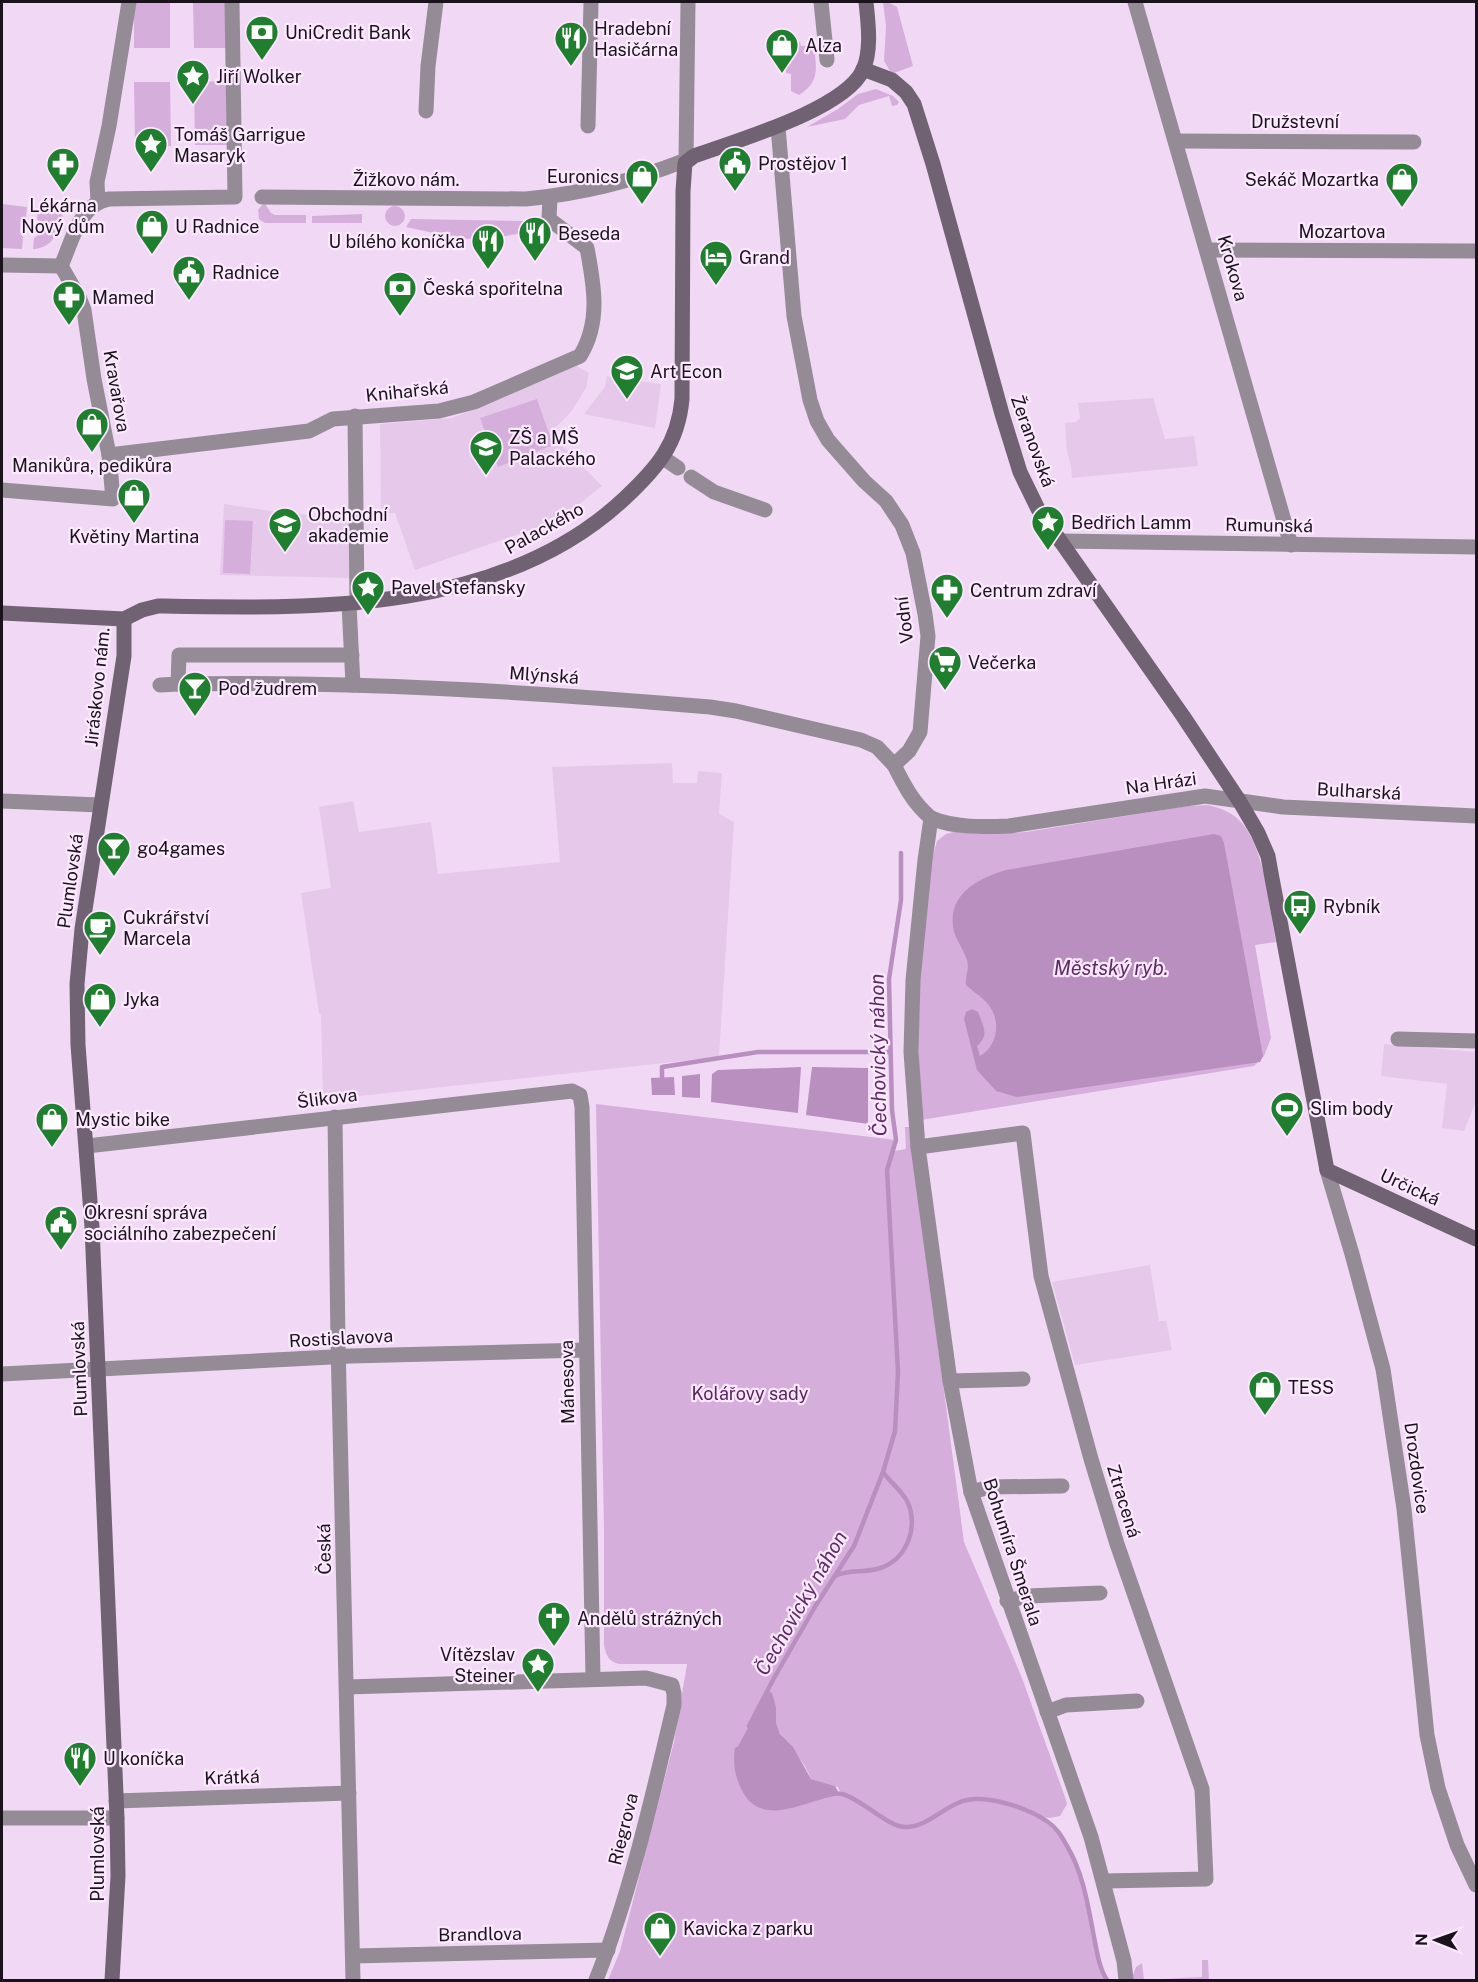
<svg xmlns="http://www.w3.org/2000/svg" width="1478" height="1982" font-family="'Public Sans',sans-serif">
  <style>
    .built { fill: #e6c9ea }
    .green { fill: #d5aedb; fill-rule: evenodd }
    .water { fill: #b98fc0 }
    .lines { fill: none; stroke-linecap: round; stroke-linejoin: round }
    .stream { stroke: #b98fc0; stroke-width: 4.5 }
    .street { stroke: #958b97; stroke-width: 15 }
    .secondary { stroke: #706272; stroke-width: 15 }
    .labels { text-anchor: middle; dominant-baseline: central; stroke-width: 4.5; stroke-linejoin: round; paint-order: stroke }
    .poi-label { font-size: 18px; fill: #1b131c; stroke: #fce8ff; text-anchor: start }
    .street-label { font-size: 18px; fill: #1b131c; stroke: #fce8ff }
    .park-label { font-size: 18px; fill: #592561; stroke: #fce8ff }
    .water-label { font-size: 20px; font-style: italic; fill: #5f2b67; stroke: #fce8ff }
  </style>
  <rect width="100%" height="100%" fill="#f1d9f5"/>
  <g class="built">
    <path d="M577,366L589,373L586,388L571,412L550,433L602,486L559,520L415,570L395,513H381L380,424L452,418Z"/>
    <path d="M607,376L660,384L661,385L655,428L584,414L605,387Z"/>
    <path d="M1153,398L1165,439L1194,436L1198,466L1072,478L1071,465L1067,452L1065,423L1076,422L1080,418L1078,403Z"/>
    <path d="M224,504L277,512L349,519L350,578L220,575Z"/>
    <path d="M672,763L673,783H697L698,771L722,773L719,814L734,822L719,1057L323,1100L321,1015L319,1014L301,893L331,888L319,807L353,801L359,832L431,822L438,874L560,862L552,767Z"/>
    <path d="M1384,1044L1476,1052V1101L1464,1131L1442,1128L1447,1084L1381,1076Z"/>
    <path d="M1150,1265L1159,1321H1166L1172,1350L1075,1365L1052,1282Z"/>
  </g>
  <g class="green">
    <rect x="134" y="2" width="36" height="46"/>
    <path d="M193,2H225L226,48H194Z"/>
    <path d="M883,2H888L897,7L913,66L894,73L890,71L884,61L886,26Z"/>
    <path d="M800,42L801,46L814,45C816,68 821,81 799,95L791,91V74L786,73V44Z"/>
    <path d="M226,81L227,145H195L194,82Z"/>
    <path d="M134,82H170L171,146H135Z"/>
    <path d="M876,89L893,96L899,102L897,105L892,106L889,96L859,105L845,119L807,127L838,109L858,94Z"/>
    <path d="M2,204L27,207L26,218L21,222L20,232L23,237L22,249L2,248Z"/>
    <path d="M263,204H265L271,213L275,215H306V223H265L259,219L258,210Z"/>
    <circle cx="395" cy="216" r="10"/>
    <path d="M38,209L61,213L63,217C57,233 53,248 33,249L34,238L40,234L41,224L37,219Z"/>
    <path d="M362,214V223H312V216Z"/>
    <path d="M411,219L529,221V232L493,238L462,239L406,227Z"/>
    <path d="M537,399L553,445L498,467L480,418Z"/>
    <path d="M225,520L253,521L250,574L223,573Z"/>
    <path d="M1208,805C1220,808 1232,812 1241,822C1265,849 1269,907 1276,942L1255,945L1271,1038L1264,1056L1254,1066L921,1120L918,1043L920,974L932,860L937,841L946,834L954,832L981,834L1026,832L1188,806Z"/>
    <path d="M596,1104L896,1140L894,1151L906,1149L905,1127H909L964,1542L1022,1678L1065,1797L1067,1804L1060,1816L1050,1818L1040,1817C1091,1846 1088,1931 1106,1980H608L620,1951L674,1742L687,1664H619C608,1661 606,1655 604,1645V1529ZM772,1693C773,1705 774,1725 781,1735C792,1751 804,1760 811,1779L838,1787L839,1790L844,1794L839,1793L823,1796L751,1800L738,1777Z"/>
    <path d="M1202,1960H1208L1209,1980H1131L1136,1967L1142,1963L1144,1980L1202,1977Z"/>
  </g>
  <g class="water">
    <path d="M1214,834L1221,836L1224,843L1263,1056L1260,1062L1017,1097L996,1091L977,1070L964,1019L966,1012L972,1009L978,1012C983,1026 990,1035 977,1046L980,1056C998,1045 1002,1020 987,1003C981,996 972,991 966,985C965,978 968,972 968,966C967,952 954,940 953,926C949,893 979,878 1006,870Z"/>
    <path d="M801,1067L798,1113L711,1102L712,1074L718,1070Z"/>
    <path d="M812,1067L868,1068V1124L806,1115Z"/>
    <path d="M700,1074V1098L682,1097V1076Z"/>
    <path d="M674,1077L675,1095H652L651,1078Z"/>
    <path d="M768,1691L772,1693L776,1707V1723L780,1734L793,1747L811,1779L835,1786L839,1793L773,1809L761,1807L751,1801L738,1777L736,1750Z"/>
  </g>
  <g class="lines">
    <g class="stream">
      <path d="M662,1078V1067L758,1052H890"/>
      <path d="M835,1576C848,1569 863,1573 877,1569C906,1562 920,1527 907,1501C901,1490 890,1482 883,1472"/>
      <path d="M749,1726L774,1678L816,1605L854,1546L883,1472L895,1431L898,1372L887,1170L896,1140L892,1110L889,979L901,900V853"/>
      <path d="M737,1749C735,1764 738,1780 746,1793C763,1821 799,1803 824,1796C830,1795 836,1792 842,1794C862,1799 886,1826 905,1827C924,1828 941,1810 958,1803C981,1792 1027,1807 1048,1822C1057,1828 1062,1837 1067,1846C1084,1875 1088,1906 1094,1937C1097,1952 1099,1968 1107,1980"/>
    </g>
    <g class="street">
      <path d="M821,2L827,60"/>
      <path d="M1135,2L1291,545"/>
      <path d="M426,111L428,66L436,2"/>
      <path d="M588,126L591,2"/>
      <path d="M778,127L794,316L810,400L817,421L828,440L864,481L886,501L902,525L913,553L925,614L928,636L920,732L909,751L894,765C904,785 913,803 931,818L925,860L913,980L911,1052L918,1147L950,1381L971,1492L1091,1837L1124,1961L1126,1980"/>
      <path d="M1176,141L1414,142"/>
      <path d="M262,197L526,199C580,194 636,180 686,160L688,2"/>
      <path d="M98,202L97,182L109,126L129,2"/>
      <path d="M1207,250L1476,251"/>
      <path d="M2,265L61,266"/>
      <path d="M61,266C72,242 79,204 109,199L235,197L232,2"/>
      <path d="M355,416L357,603"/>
      <path d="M109,455L309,431L333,419L439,411L474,402L580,356C601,322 594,285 587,248L549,219L550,197"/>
      <path d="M662,457L678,468"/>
      <path d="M691,477L714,492L765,510"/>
      <path d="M2,490L113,499L109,455L94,379L84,310L79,297L61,266"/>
      <path d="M1060,541L1476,547"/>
      <path d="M349,604L353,685"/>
      <path d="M352,655H179L178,684C356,681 534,692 710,707L736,711L861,740L877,747L894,765"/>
      <path d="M160,685L178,684"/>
      <path d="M2,801L100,805"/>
      <path d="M931,818C954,828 984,827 1009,826L1205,796L1283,807L1476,816"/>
      <path d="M1398,1039L1476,1041"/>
      <path d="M335,1117L338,1343L353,1980"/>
      <path d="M87,1146L572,1091L580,1095L582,1107L593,1678"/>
      <path d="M918,1147L1023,1133L1041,1276L1091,1459L1117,1544L1202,1789L1206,1879L1104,1881"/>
      <path d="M1327,1170L1352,1254L1383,1369L1404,1509L1427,1735L1438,1788L1457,1845L1476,1885"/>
      <path d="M2,1374L351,1356L586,1350"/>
      <path d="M950,1381L1023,1379"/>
      <path d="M971,1492L990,1487L1062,1486"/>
      <path d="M1007,1601L1028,1596L1100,1593"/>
      <path d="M347,1687L646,1678L672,1685L674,1694V1705C652,1798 631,1892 596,1980"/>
      <path d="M1047,1712L1066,1705L1137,1701"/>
      <path d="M116,1801L349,1793"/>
      <path d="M2,1818H117"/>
      <path d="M353,1956L608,1950"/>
    </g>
    <g class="secondary">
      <path d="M863,69L892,80L906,92L914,104L933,164L1002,414L1020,472L1038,509L1183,716L1240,802L1258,833L1268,856L1271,873L1327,1170L1476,1239"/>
      <path d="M2,613L124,619L142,610L158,606C315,609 502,614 625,498C657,468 678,444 682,399L683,191L685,163L694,156C735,141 844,110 863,70C872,50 868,22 866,2"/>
      <path d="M112,1980L118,1876L117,1818L92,1227L78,1045L77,984L82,929L124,656V619"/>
    </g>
  </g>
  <defs>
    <symbol id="bank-pin" viewBox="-11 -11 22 30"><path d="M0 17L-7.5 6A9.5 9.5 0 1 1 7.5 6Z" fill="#207e2f" stroke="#fce8ff"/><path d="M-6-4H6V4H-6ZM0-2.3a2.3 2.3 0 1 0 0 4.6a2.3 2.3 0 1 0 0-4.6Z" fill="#fff"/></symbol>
    <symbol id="restaurant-pin" viewBox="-11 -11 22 30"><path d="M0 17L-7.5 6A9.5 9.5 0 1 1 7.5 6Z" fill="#207e2f" stroke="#fce8ff"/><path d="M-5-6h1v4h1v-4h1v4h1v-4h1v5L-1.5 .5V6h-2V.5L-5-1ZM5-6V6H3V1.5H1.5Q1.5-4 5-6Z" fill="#fff"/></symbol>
    <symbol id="shop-pin" viewBox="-11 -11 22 30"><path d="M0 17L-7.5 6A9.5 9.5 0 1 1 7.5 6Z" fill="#207e2f" stroke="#fce8ff"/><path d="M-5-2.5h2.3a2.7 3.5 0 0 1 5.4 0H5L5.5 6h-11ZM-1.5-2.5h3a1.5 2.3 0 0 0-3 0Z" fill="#fff"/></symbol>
    <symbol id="sight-pin" viewBox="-11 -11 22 30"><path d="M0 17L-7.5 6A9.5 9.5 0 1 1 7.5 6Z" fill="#207e2f" stroke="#fce8ff"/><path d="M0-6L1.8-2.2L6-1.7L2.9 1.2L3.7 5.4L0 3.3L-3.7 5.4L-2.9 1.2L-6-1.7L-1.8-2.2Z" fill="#fff"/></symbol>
    <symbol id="civic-pin" viewBox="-11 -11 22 30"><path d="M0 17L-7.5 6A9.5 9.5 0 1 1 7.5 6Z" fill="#207e2f" stroke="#fce8ff"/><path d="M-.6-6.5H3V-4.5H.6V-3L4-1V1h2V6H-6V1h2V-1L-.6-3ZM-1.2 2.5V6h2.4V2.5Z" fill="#fff"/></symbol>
    <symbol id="pharmacy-pin" viewBox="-11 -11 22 30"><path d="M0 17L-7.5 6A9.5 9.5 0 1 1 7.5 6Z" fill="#207e2f" stroke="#fce8ff"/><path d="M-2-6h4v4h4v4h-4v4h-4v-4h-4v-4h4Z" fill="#fff"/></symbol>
    <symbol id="hotel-pin" viewBox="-11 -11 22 30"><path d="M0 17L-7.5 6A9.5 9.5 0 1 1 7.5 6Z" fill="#207e2f" stroke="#fce8ff"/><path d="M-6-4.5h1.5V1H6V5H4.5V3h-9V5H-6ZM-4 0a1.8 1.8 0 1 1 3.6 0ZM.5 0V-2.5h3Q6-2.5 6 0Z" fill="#fff"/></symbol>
    <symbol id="school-pin" viewBox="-11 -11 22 30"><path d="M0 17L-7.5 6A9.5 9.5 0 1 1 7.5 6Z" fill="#207e2f" stroke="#fce8ff"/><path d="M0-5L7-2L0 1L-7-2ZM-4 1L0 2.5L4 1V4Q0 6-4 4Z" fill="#fff"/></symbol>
    <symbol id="supermarket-pin" viewBox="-11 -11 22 30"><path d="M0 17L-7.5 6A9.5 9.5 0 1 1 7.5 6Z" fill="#207e2f" stroke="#fce8ff"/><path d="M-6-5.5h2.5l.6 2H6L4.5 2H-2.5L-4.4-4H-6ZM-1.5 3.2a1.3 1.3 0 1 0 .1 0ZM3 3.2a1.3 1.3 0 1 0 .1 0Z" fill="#fff"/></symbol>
    <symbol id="bar-pin" viewBox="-11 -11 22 30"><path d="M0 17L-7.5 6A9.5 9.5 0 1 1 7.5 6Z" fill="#207e2f" stroke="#fce8ff"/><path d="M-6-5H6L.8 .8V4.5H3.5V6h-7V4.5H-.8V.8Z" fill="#fff"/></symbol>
    <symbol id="bus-pin" viewBox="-11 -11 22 30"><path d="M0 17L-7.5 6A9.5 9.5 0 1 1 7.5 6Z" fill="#207e2f" stroke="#fce8ff"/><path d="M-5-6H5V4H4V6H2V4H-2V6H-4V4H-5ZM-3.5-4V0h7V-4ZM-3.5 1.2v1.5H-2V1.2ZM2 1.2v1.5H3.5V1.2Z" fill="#fff"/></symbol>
    <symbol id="cafe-pin" viewBox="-11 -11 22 30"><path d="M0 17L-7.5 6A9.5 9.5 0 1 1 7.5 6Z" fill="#207e2f" stroke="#fce8ff"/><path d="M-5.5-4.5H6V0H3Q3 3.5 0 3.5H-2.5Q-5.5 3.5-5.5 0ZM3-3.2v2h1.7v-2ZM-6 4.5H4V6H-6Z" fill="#fff"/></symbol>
    <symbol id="stadium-pin" viewBox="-11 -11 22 30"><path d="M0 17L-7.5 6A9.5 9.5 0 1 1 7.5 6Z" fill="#207e2f" stroke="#fce8ff"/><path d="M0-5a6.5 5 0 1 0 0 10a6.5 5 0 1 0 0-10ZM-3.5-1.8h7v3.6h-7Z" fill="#fff"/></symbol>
    <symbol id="church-pin" viewBox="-11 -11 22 30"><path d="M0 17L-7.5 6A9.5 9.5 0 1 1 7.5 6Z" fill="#207e2f" stroke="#fce8ff"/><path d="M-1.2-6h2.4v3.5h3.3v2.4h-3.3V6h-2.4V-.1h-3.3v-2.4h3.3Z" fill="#fff"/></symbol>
  </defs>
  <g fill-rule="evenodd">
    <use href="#bank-pin" x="243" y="13" width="38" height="52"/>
    <use href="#restaurant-pin" x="552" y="19" width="38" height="52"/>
    <use href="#shop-pin" x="763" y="26" width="38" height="52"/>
    <use href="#sight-pin" x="174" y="57" width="38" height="52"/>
    <use href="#sight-pin" x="132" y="125" width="38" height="52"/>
    <use href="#civic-pin" x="716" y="144" width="38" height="52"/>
    <use href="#pharmacy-pin" x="44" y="145" width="38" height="52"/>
    <use href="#shop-pin" x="623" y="157" width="38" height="52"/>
    <use href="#shop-pin" x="1383" y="160" width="38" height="52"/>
    <use href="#shop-pin" x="133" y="207" width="38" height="52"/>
    <use href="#restaurant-pin" x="516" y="214" width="38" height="52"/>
    <use href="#restaurant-pin" x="469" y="222" width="38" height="52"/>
    <use href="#hotel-pin" x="697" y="238" width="38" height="52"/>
    <use href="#civic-pin" x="170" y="253" width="38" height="52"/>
    <use href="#bank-pin" x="381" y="269" width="38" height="52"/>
    <use href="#pharmacy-pin" x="50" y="278" width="38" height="52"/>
    <use href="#school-pin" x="608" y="352" width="38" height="52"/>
    <use href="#shop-pin" x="73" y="405" width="38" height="52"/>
    <use href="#school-pin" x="467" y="428" width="38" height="52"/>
    <use href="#shop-pin" x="115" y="476" width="38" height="52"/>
    <use href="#sight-pin" x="1029" y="503" width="38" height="52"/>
    <use href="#school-pin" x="266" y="505" width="38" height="52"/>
    <use href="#sight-pin" x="349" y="568" width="38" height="52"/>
    <use href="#pharmacy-pin" x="928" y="571" width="38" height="52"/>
    <use href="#supermarket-pin" x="926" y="643" width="38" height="52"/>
    <use href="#bar-pin" x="176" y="669" width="38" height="52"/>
    <use href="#bar-pin" x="95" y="829" width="38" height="52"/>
    <use href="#bus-pin" x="1281" y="887" width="38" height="52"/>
    <use href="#cafe-pin" x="81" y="908" width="38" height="52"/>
    <use href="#shop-pin" x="81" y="980" width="38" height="52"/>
    <use href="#stadium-pin" x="1268" y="1089" width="38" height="52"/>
    <use href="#shop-pin" x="33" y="1100" width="38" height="52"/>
    <use href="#civic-pin" x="42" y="1203" width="38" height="52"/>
    <use href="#shop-pin" x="1246" y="1368" width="38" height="52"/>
    <use href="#church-pin" x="535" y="1599" width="38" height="52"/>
    <use href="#sight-pin" x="519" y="1645" width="38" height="52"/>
    <use href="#restaurant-pin" x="61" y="1739" width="38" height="52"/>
    <use href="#shop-pin" x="641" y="1909" width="38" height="52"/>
  </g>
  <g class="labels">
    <g class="poi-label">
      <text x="594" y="28">Hradební<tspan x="594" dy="21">Hasičárna</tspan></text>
      <text x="285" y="32">UniCredit Bank</text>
      <text x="805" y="45">Alza</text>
      <text x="216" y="76">Jiří Wolker</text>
      <text x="174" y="134">Tomáš Garrigue<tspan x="174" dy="21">Masaryk</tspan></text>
      <text x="758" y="163">Prostějov 1</text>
      <text x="619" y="176" text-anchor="end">Euronics</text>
      <text x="1379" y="179" text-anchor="end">Sekáč Mozartka</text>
      <text x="63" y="205" text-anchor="middle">Lékárna<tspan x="63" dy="21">Nový dům</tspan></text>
      <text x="175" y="226">U Radnice</text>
      <text x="558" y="233">Beseda</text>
      <text x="465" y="241" text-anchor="end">U bílého koníčka</text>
      <text x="739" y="257">Grand</text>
      <text x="212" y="272">Radnice</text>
      <text x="423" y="288">Česká spořitelna</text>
      <text x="92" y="297">Mamed</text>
      <text x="650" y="371">Art Econ</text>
      <text x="509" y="437">ZŠ a MŠ<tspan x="509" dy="21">Palackého</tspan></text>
      <text x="92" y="465" text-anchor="middle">Manikůra, pedikůra</text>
      <text x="308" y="514">Obchodní<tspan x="308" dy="21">akademie</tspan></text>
      <text x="1071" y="522">Bedřich Lamm</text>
      <text x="134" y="536" text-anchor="middle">Květiny Martina</text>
      <text x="391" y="587">Pavel Stefansky</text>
      <text x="970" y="590">Centrum zdraví</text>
      <text x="968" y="662">Večerka</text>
      <text x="218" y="688">Pod žudrem</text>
      <text x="137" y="848">go4games</text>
      <text x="1323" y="906">Rybník</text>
      <text x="123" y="917">Cukrářství<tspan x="123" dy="21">Marcela</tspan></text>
      <text x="123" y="999">Jyka</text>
      <text x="1310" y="1108">Slim body</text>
      <text x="75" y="1119">Mystic bike</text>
      <text x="84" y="1212">Okresní správa<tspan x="84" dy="21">sociálního zabezpečení</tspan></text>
      <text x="1288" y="1387">TESS</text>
      <text x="577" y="1618">Andělů strážných</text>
      <text x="515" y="1654" text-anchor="end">Vítězslav<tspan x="515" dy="21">Steiner</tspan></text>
      <text x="103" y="1758">U koníčka</text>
      <text x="683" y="1928">Kavicka z parku</text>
    </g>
    <g class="street-label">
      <text x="1295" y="121">Družstevní</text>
      <text x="406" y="179">Žižkovo nám.</text>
      <text x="1342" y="231">Mozartova</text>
      <text transform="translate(1233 268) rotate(74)">Krokova</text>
      <text transform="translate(117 391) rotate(80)">Kravařova</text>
      <text transform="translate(407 391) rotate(-6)">Knihařská</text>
      <text transform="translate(1033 441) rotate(70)">Žeranovská</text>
      <text transform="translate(1269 525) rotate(1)">Rumunská</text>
      <text transform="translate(544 528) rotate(-29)">Palackého</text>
      <text transform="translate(904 620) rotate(-97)">Vodní</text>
      <text transform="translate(544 675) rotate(4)">Mlýnská</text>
      <text transform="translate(97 687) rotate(-84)">Jiráskovo nám.</text>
      <text transform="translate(1161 783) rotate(-8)">Na Hrázi</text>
      <text transform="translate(1359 791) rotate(3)">Bulharská</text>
      <text transform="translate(70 881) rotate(-82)">Plumlovská</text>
      <text transform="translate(327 1098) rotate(-7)">Šlikova</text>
      <text transform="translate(1410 1187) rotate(25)">Určická</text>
      <text transform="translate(341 1338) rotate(-3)">Rostislavova</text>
      <text transform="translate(79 1369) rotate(-92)">Plumlovská</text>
      <text transform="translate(567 1382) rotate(-91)">Mánesova</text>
      <text transform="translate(1417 1468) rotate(82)">Drozdovice</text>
      <text transform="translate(1124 1501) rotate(73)">Ztracená</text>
      <text transform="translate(324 1549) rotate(-91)">Česká</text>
      <text transform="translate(1013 1552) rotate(72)">Bohumíra Šmerala</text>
      <text transform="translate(232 1777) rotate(-2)">Krátká</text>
      <text transform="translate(623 1829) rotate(-76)">Riegrova</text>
      <text transform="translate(97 1854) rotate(-90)">Plumlovská</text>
      <text transform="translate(480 1934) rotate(-1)">Brandlova</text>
    </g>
    <g class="park-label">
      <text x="750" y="1393">Kolářovy sady</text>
    </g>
    <g class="water-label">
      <text x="1111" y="968">Městský ryb.</text>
      <text transform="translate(878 1055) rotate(-91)">Čechovický náhon</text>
      <text transform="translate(801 1603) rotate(-60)">Čechovický náhon</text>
    </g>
  </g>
  <rect width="1478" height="1982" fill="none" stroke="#1b131c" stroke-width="6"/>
  <g transform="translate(1436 1940) rotate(271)" stroke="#fce8ff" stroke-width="4.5" paint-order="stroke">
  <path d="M0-4.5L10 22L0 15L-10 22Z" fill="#1b131c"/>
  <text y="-9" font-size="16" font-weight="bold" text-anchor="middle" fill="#1b131c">N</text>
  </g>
</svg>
